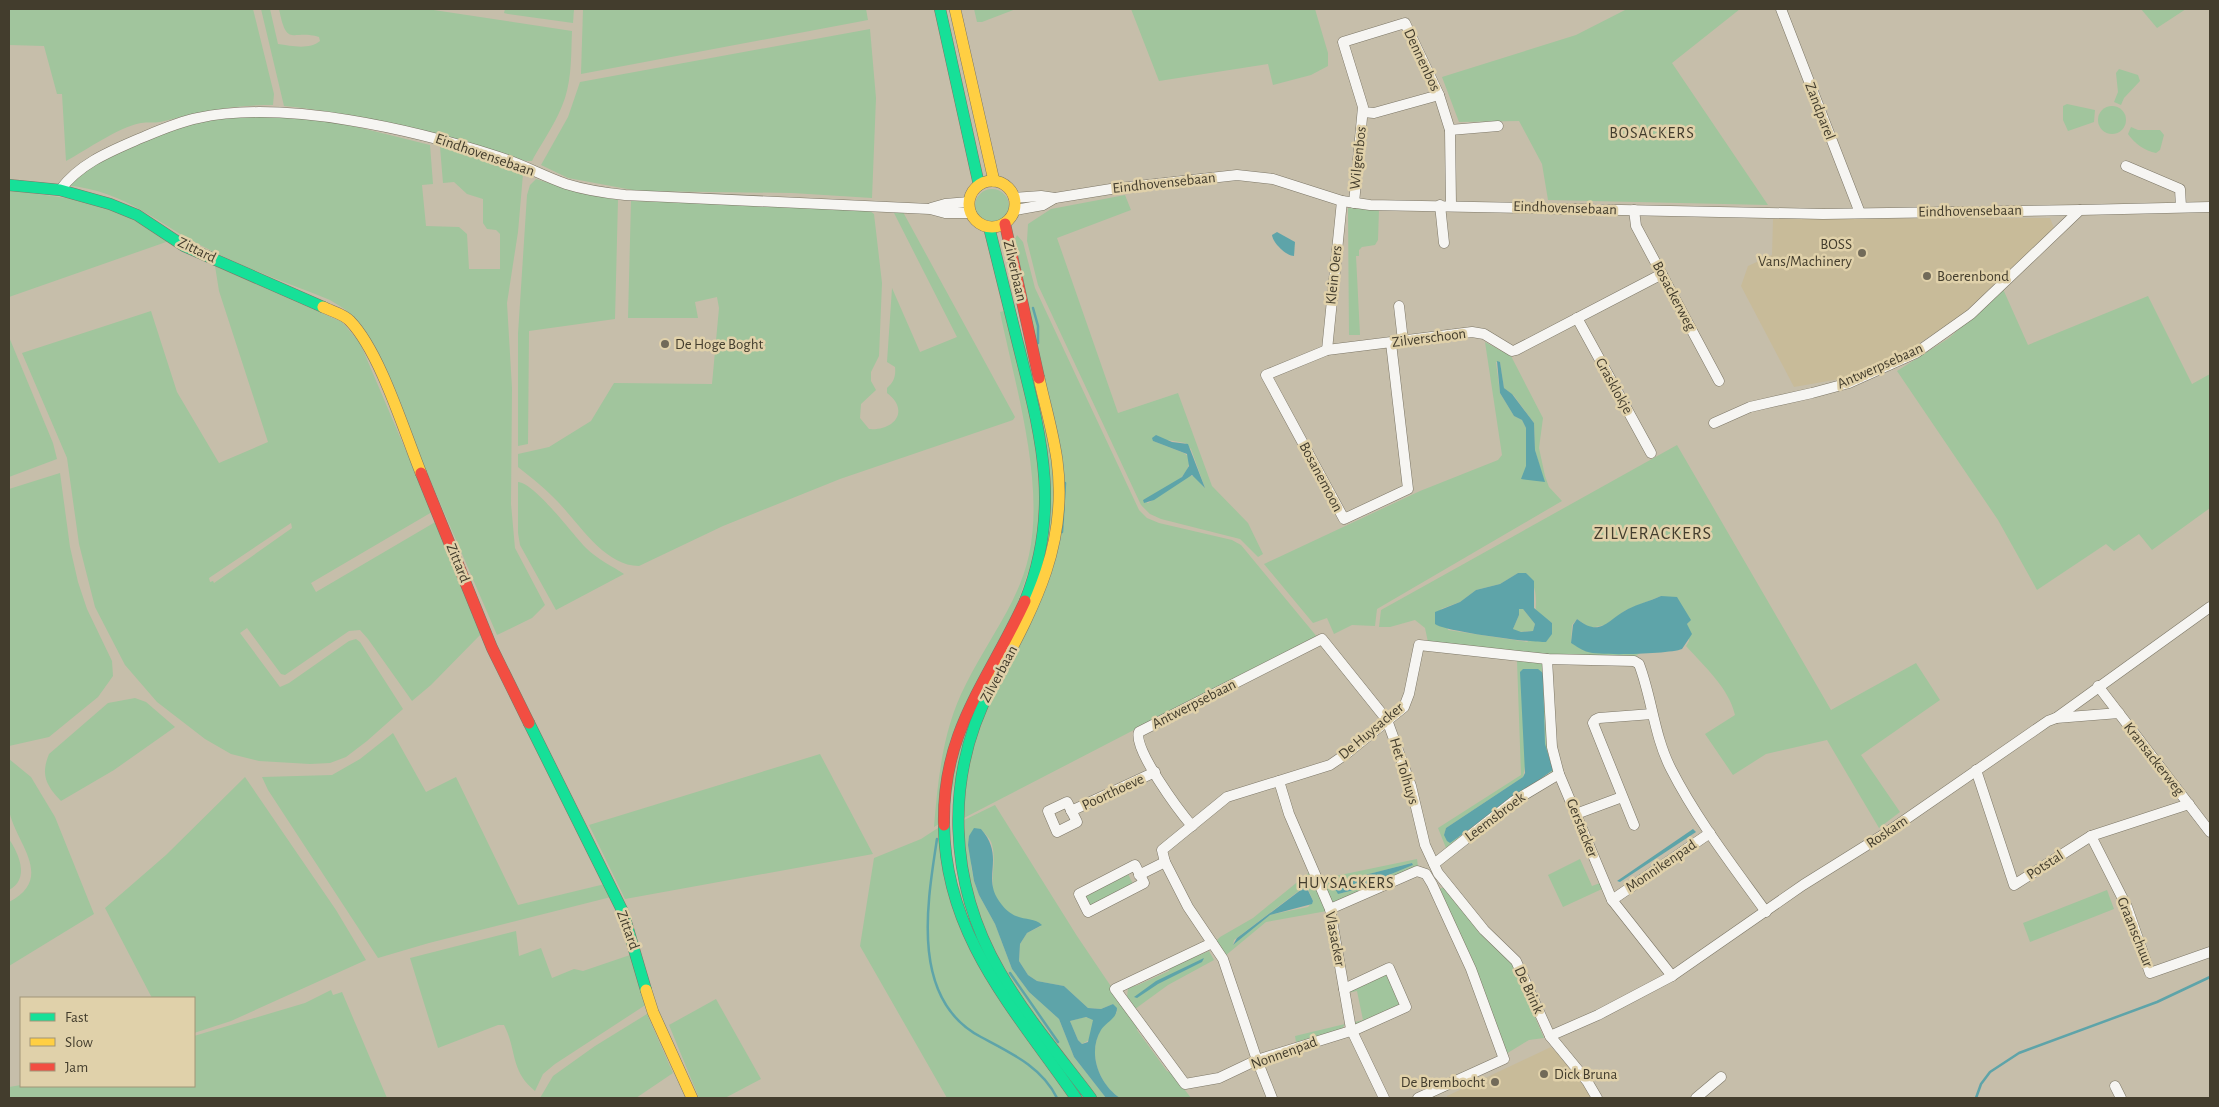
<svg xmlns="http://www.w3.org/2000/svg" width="2219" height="1107" font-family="'Alegreya Sans',sans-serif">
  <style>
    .built { fill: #c8bb99 }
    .green { fill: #a1c59d; fill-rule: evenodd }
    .water { fill: #5ea4a9; fill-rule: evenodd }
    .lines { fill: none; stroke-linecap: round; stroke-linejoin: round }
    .stream { stroke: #5ea4a9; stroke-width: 2.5 }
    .street-casing { stroke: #7c7666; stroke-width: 11 }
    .fast-casing { stroke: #7c7666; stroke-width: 12 }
    .slow-casing { stroke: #7c7666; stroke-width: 12 }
    .jam-casing { stroke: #7c7666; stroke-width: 12 }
    .street { stroke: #f6f5f2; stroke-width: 10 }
    .fast { stroke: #16e098; stroke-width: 11 }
    .slow { stroke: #ffcf43; stroke-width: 11 }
    .jam { stroke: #f24e42; stroke-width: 11 }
    .poi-dot { fill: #716a59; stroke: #e0d1aa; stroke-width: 2 }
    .labels { text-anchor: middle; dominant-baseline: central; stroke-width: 5; stroke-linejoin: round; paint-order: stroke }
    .street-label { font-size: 15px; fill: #433d2d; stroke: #e0d1aa }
    .poi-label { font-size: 15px; fill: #433d2d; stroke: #e0d1aa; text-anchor: start }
    .neighbourhood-label { font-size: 16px; letter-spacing: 1px; fill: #433d2d; stroke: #e0d1aa }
    .quarter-label { font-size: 18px; letter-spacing: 1px; fill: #433d2d; stroke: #e0d1aa }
  </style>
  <rect width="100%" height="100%" fill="#c6beaa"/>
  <g class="built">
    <path d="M2050,218L2054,228L1960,317L1901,355L1851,377L1794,387L1741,286L1748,266L1772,255L1773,219Z"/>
    <path d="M1551,1047L1583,1080L1593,1098H1447V1096Z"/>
  </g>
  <g class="green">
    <path d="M10,9H253L274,94L273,105C230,105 201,112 160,122C154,123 147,122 141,123C117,128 88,149 66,161L62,94H57L44,46L9,45Z"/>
    <path d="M261,9H270L278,44C292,46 309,50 320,41L319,37C292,29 287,49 279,9H427L572,31C571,53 572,76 565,98C558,119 545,138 534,157L532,161H526C447,138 366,114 284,106Z"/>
    <path d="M505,9H574L573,23L508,14L504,13Z"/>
    <path d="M583,9H866L868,20L581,74Z"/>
    <path d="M974,9H1016L982,22H977Z"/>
    <path d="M1131,9H1315L1328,53V66L1311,75L1273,85L1268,64L1159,81Z"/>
    <path d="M1627,9H1740L1672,63L1768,205L1548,200L1542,164L1519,121L1459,122L1442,77L1576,35Z"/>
    <path d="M2141,9H2186L2157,28Z"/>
    <path d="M870,29L876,98L872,198L792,193L638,191L568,178L541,165L568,117L580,82Z"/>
    <path d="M2119,69L2138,75L2140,81L2124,98L2121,105L2114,102L2118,92L2116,73Z"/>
    <path d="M2067,104L2095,110L2094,122L2068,131L2063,120V106Z"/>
    <circle cx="2112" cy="120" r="14"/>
    <path d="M232,116L325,119L430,145L433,184L422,185L426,226L459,227L467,234L469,269H500V234L496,230L487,229L483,223V199L467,194L454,182L443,183L440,147L493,161L523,174L518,232L507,303L512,388L511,504L515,548L545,605L532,618L497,635L375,352L346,310L330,300C291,284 247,269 210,250C155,224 131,192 65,185L84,167L192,122Z"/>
    <path d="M2131,127L2138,130H2160L2164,135L2160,150L2156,153C2145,151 2134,143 2128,134Z"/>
    <path d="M536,179L578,192L618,200L615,319L529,331L528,444L518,446V334L527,195L530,185Z"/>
    <circle cx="992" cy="206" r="17"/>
    <path d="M9,190L87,201L120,212L169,241L9,297Z"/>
    <path d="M1125,195L1131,210L1057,238L1118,413L1178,393L1212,486L1248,523L1263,554L1258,557L1240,539L1161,519L1150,514L1141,505L1038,285L1027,241L1028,224L1051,209ZM1168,440L1185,443L1191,449L1205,488L1194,476H1189L1148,503L1143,500C1160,493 1193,478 1189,457L1184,453L1153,441Z"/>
    <path d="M631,201L808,206L870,211L874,214L882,283L879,356L871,372V381L876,390L861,404L860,418L869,429C895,431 910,410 887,393V388C894,382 896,376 895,367L887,362L892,288L920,352L957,337L893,211L903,212L1015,417L1013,420L840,479L723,526L639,566C605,566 580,525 559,503C547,490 532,478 518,467V454L549,447L591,421L614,383L712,384L719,308L717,297L695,302L698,318H628Z"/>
    <path d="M1348,208L1379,209L1378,240L1375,245L1362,247L1359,250V256H1356L1360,335H1349Z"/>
    <path d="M1017,235L1023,242L1035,288L1139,510L1147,518L1159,523L1232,540L1241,545L1318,638L1159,717L960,820L976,729L1048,577L1014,241Z"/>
    <path d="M215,266L342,322L360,343L432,512L311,583L316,592L437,521L482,633L431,685L412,701L368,639L360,630L349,631L285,675L281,674L247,628L240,633L280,687L289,683L349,641L356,639L360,642L403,709L367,741L346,757L330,763L310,764L259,761L231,754L205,739L157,702L125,665L95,607L79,544L67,458L22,353L151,311L177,392L219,463L268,442L219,291ZM291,523L292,528L214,583L213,581L210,582L209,578Z"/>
    <path d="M2003,289L2028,345L2148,296L2192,384L2210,374V508L2152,550L2139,534L2114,551L2106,544L2037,590L1998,520L1897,371L1949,338Z"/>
    <path d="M1004,311L1038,431L1041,535L941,823L934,827C938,778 943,728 966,684C987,641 1019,602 1029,555C1045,482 1015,385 1000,312Z"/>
    <path d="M9,337L53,443L57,459L9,477Z"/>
    <path d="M1485,342L1511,356L1543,418L1539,448L1545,476L1549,487L1562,501L1377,609L1375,626L1352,625L1334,634L1327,618L1313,623L1264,564L1420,491L1498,460L1502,455ZM1496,362H1500L1504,388L1514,396L1534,423L1535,450L1544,481L1526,470V428L1522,420L1514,416L1500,393Z"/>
    <path d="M1677,445L1831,710L1916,663L1940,700L1861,755L1900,812L1879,828L1827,740L1766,754L1733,775L1705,734L1735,715C1729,688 1704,666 1686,646L1689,641L1687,624L1689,622L1661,596L1626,610L1605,625L1590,628L1577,619L1572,625L1571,643L1588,652L1640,653L1636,656L1580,658L1428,642L1425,628L1415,620L1390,627H1379L1381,610ZM1518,573H1526C1529,578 1534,585 1535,591C1539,614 1528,606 1552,623L1527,642L1448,630L1441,609L1460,602L1476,590L1500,584Z"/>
    <path d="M60,473L70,547L78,582L87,609L112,661L113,676L98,697L49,737L9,746V489Z"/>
    <path d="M518,482C535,483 573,535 586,548C597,559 612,566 624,574L556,610L520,545L518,533Z"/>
    <path d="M1518,609H1523L1535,624L1533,631L1518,632L1513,629L1519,615Z"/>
    <path d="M1518,659L1543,663L1557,770L1446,848L1438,828L1521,775L1517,661ZM1543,673L1545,747L1552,765L1551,772L1506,802L1460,837L1444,835L1446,828L1523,777Z"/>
    <path d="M135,698L146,702L175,727L114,770L61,801C47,786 40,776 49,754L108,703Z"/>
    <path d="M393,733L426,792L456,777L518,905L605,884L611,897L429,943L378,958L268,790L262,777L332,775L360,759Z"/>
    <path d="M820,754L873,854L625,899L589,825Z"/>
    <path d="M9,759L31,777L55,817L94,914L9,966V902C56,877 15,843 9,810C6,795 9,775 9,759Z"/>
    <path d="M245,777L336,910L366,960L231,1021L194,1033V998H152L105,908L166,855Z"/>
    <path d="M995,805L1077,936L1137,1025V1030L1167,1071L1172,1073L1191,1098H1120C1099,1084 1087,1053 1101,1029C1105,1023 1112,1017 1117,1012L1113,1004L1101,1009L1088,1008L1064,986L1037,981L1028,975L1019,961L1020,944L1027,933L1041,926C1032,922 1021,921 1012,916C980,895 999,871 992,845C991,839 985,834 981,829L971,866L974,881L979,895L995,924L1012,969L1029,992L1059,1019L1074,1057L1106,1098H1094L1007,977L978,922L960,822Z"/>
    <path d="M941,826L942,856L1073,1098H947L860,946L874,858L921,839Z"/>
    <path d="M9,839C19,854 30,879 9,890Z"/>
    <path d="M1417,859L1418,867L1338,904L1332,902L1321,879ZM1412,863L1413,865L1343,893L1337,882Z"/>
    <path d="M1580,859L1592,886L1600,883L1602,889L1563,907L1548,875Z"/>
    <path d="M1311,871L1327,911L1266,922L1225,956L1216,941L1220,937L1253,918ZM1304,887L1308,889L1313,901L1308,907L1269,915L1233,945L1234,940Z"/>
    <path d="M1128,874L1133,884L1090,906L1085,896Z"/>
    <path d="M1440,888H1445L1511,961L1544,1038L1529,1040L1506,1054Z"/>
    <path d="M2107,890L2114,909L2030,942L2023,923Z"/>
    <path d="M516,931L519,956L541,948L552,978L574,969L583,971L633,954L647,1004L555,1064L543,1074L535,1091C510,1071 517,1050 504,1025H498L438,1048L410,958Z"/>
    <path d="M1209,951L1214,960L1168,985L1135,1009L1127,997L1128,988L1138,985L1169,971L1170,967Z"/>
    <path d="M1388,971L1403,1005L1356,1025L1355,1022L1363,1020L1357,991L1348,993Z"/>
    <path d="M331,990L333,995L342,992L387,1098H9V1087L21,1085L194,1086V1036L305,1003Z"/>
    <path d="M716,999L761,1079L725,1098H699L669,1025Z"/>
    <path d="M647,1014L673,1073L636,1098H540L553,1076L595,1046Z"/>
    <path d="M1085,1017L1092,1019L1094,1022L1089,1040L1082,1044L1078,1040L1070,1021Z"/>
    <path d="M1345,1024L1342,1029L1296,1042L1295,1036Z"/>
  </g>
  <g class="water">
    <path d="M1277,232L1295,242L1294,256C1286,256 1273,243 1272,235Z"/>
    <path d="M1497,361L1500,362L1504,388L1512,394L1534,423L1535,450L1545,482L1521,479L1526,466V428L1522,420L1514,416L1500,393Z"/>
    <path d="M1156,435L1172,442L1188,444L1205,488L1192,475L1154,500L1144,503L1143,500L1182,477L1189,466L1187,454L1153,441L1152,438Z"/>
    <path d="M1518,573H1526L1534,581V608L1552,623V634L1546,642C1532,643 1443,631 1435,624V612L1460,602L1476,590L1500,584ZM1519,609H1523L1535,624L1533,631L1521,632L1513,629L1519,615Z"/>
    <path d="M1661,596L1677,597L1691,620L1687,624L1692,634L1682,649C1670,654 1600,656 1588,652C1583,651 1576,646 1571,643L1573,625L1577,619C1601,638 1607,620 1628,609C1638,604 1650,601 1661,596Z"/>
    <path d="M1523,669H1538L1543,673L1545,744L1553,770L1450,843L1447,841L1444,835L1446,828L1523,777L1525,773L1520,672Z"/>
    <path d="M974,828L981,829C1007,859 979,878 1002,905C1017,924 1032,915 1042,925L1027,933L1020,944L1019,961L1028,975L1037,981L1064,986L1088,1008L1101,1009L1113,1004L1117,1008C1117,1019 1106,1022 1101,1030C1087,1053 1099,1084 1120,1098H1106L1074,1057L1059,1019L1029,992L1012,969L995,924L979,895L974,881L968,845L969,836ZM1086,1017L1093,1020L1088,1042L1082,1044L1078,1040L1070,1021Z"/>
    <path d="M1693,829L1696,832L1620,882L1617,881Z"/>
    <path d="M1412,863L1413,865L1350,891L1338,894L1334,887L1337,882Z"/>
    <path d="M1306,886L1313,901L1312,904L1270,915L1233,945L1237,938Z"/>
    <path d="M1204,958L1202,962L1158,984L1137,998L1134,997L1156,981Z"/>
  </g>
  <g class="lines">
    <g class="stream">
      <path d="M1033,308L1038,326V343"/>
      <path d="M1062,532L1065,483"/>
      <path d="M937,839C927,904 910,1000 981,1037C1011,1053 1042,1067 1057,1098"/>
      <path d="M1010,973L1058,1042"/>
      <path d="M1976,1098L1981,1084L1990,1072L2019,1053L2157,1002L2210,977"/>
    </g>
    <defs>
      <g id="street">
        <path d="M1781,9L1860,213"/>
        <path d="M1363,112L1374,113L1439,95"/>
        <path d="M1450,130L1498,126"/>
        <path d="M2126,166L2180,189L2181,207"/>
        <path d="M60,190C80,163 111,151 141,138C160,130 178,122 198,118C285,99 415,130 499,157C522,164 543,176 566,184C585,190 605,193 625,195L930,209L945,213H971"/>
        <path d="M1014,198L1041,196L1055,198"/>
        <path d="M1354,203L1363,107L1343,42L1405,23L1439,95L1450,130L1451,205"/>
        <path d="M1440,205L1444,243"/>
        <path d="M931,208L945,204L969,202"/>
        <path d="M1015,210L1043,205L1055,198L1111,189L1237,175L1273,179L1342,201L1370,205L1823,214L2080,210"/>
        <path d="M1634,210L1636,226L1719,381"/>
        <path d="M1399,306L1403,341"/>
        <path d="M1577,318L1651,453"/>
        <path d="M1391,343L1408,489L1344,519L1266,375L1327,350L1472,332L1484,334L1512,351L1516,350L1662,274"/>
        <path d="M1327,350L1342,201"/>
        <path d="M1714,423L1750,407L1812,393L1849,383L1916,353L1971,314L2080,210L2210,207"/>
        <path d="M1547,659L1552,747L1559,774L1612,900L1672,976"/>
        <path d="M2098,686L2210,832"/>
        <path d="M2056,718L2119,713"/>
        <path d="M1976,770L2014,885L2091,836L2189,804"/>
        <path d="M1279,781L1289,814L1330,909L1351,1029L1384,1098"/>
        <path d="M1067,802L1077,822L1057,832L1048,811Z"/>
        <path d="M1071,811L1155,772"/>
        <path d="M1576,814L1622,797"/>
        <path d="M1634,825L1593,723L1595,720L1599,718L1652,714"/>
        <path d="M1192,826C1180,812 1132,748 1139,732L1322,639L1387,720L1411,786L1425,845L1438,873L1484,930L1516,961L1550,1036L1587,1081L1597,1098"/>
        <path d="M2091,836L2127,907L2150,973L2210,952"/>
        <path d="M1434,864L1514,801L1559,774"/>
        <path d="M1135,865L1144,883L1088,912L1079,894Z"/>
        <path d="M1139,875L1165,862"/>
        <path d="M1612,900L1710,833"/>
        <path d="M1330,909L1417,871L1426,874L1432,884L1471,969L1504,1059L1418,1098"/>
        <path d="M1212,943L1115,989L1185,1084L1219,1078L1257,1060L1357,1029L1406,1007L1389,968L1344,989"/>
        <path d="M1550,1036L1598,1015L1672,976L1803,885L1883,835L2048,721L2056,718L2210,607"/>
        <path d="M2115,1086L2121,1098"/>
        <path d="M1272,1098L1257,1060L1223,959L1188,907L1165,862L1162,850L1227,797L1330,765L1346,754L1404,707L1409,694L1419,645L1547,659L1634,661L1639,664C1652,698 1654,736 1671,769C1697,820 1733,866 1766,912"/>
        <path d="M1696,1098L1721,1077"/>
      </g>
      <g id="fast">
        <path d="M940,9L979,185"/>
        <path d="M9,185L60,190L110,204L137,215L184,246L323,307"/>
        <path d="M989,227C1000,270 1010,313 1021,356C1043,442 1060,514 1025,601"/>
        <path d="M992,686C944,777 948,882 1000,972C1026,1017 1060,1057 1091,1098"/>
        <path d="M529,723L623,912L646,990"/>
        <path d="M944,825C945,937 1016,1011 1076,1098"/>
      </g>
      <g id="slow">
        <path d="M955,9L994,181"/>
        <circle cx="992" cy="204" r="23"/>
        <path d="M323,307C331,311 344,314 350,321C380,352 404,431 421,473"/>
        <path d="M992,686C1031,612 1069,548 1057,460C1053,432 1045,405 1039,378"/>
        <path d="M646,990L653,1012L692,1098"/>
      </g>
      <g id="jam">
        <path d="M1005,224L1039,378"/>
        <path d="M421,473L492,648L529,723"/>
        <path d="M944,825C942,730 988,682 1025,601"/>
      </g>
    </defs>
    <use href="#street" class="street-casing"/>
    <use href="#fast" class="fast-casing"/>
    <use href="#slow" class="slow-casing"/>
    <use href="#jam" class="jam-casing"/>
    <use href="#street" class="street"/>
    <use href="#fast" class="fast"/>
    <use href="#slow" class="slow"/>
    <use href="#jam" class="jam"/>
  </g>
  <g class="poi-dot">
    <circle cx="1862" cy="253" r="5"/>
    <circle cx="1927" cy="276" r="5"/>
    <circle cx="665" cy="344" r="5"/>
    <circle cx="1544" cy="1074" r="5"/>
    <circle cx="1495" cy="1082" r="5"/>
  </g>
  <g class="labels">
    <g class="street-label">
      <text transform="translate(1422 60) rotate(65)">Dennenbos</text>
      <text transform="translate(1820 111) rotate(69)">Zandparel</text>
      <text transform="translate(485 155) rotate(19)">Eindhovensebaan</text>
      <text transform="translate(1358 158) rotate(-84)">Wilgenbos</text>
      <text transform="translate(1164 183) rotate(-6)">Eindhovensebaan</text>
      <text transform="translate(1565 208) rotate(2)">Eindhovensebaan</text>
      <text transform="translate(1970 211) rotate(-1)">Eindhovensebaan</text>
      <text transform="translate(197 250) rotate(26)">Zittard</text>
      <text transform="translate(1015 271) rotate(77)">Zilverbaan</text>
      <text transform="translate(1334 275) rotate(-84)">Klein Oers</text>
      <text transform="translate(1674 296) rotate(62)">Bosackerweg</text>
      <text transform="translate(1429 338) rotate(-7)">Zilverschoon</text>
      <text transform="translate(1880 366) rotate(-24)">Antwerpsebaan</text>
      <text transform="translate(1614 386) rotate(61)">Grasklokje</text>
      <text transform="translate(1321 477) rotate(62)">Bosanemoon</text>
      <text transform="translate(458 563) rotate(68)">Zittard</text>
      <text transform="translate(999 674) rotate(-62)">Zilverbaan</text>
      <text transform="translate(1194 704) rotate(-27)">Antwerpsebaan</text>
      <text transform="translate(1371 731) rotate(-40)">De Huysacker</text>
      <text transform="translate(2154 759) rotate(52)">Kransackerweg</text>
      <text transform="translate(1404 771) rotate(73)">Het Tolhuys</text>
      <text transform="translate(1113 792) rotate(-25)">Poorthoeve</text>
      <text transform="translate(1495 817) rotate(-37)">Leemsbroek</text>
      <text transform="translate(1582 828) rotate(68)">Gerstacker</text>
      <text transform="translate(1887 832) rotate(-34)">Roskam</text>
      <text transform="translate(2045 865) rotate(-33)">Potstal</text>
      <text transform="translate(1661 866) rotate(-34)">Monnikenpad</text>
      <text transform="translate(628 930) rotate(70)">Zittard</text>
      <text transform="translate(2135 932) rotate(68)">Graanschuur</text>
      <text transform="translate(1335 939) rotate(79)">Vlasacker</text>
      <text transform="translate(1529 990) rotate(65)">De Brink</text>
      <text transform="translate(1284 1053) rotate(-20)">Nonnenpad</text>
    </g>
    <g class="poi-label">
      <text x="1852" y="244" text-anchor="end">BOSS<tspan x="1852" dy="17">Vans/Machinery</tspan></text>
      <text x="1937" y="276">Boerenbond</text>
      <text x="675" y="344">De Hoge Boght</text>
      <text x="1554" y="1074">Dick Bruna</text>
      <text x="1485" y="1082" text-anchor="end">De Brembocht</text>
    </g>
    <g class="neighbourhood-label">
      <text x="1652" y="133">BOSACKERS</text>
      <text x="1346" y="883">HUYSACKERS</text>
    </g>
    <g class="quarter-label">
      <text x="1653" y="534">ZILVERACKERS</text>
    </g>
  </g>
  <rect width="2219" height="1107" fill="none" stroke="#433d2d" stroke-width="20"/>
  <rect x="20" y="997" width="175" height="90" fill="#e0d1aa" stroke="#a19678"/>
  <rect x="30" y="1013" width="25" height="8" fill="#16e098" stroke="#a19678"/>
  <text x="65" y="1022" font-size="15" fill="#433d2d">Fast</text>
  <rect x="30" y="1038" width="25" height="8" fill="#ffcf43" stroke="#a19678"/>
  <text x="65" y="1047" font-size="15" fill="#433d2d">Slow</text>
  <rect x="30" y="1063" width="25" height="8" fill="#f24e42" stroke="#a19678"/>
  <text x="65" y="1072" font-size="15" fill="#433d2d">Jam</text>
</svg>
